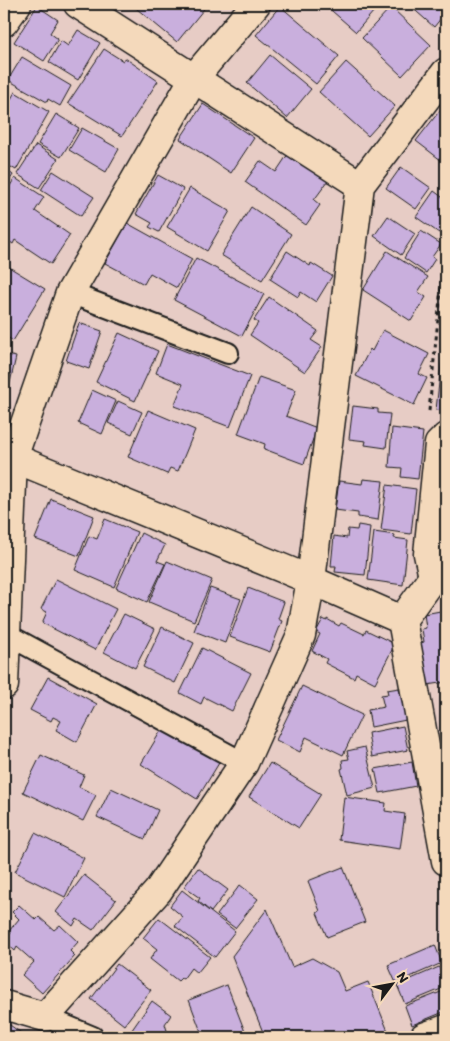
<svg xmlns="http://www.w3.org/2000/svg" width="450" height="1041" font-family="Itim,sans-serif">
  <style>
    .building { fill: #c9afdd; stroke: #1c1c1c }
    .lines { fill: none; stroke-linecap: round; stroke-linejoin: round }
    .lane-casing { stroke: #1c1c1c; stroke-width: 24 }
    .street-casing { stroke: #1c1c1c; stroke-width: 31 }
    .secondary-casing { stroke: #1c1c1c; stroke-width: 31 }
    .path { stroke: #1c1c1c; stroke-width: 3; stroke-dasharray: 4 4; stroke-linecap: butt }
    .lane { stroke: #f4d9bb; stroke-width: 20 }
    .street { stroke: #f4d9bb; stroke-width: 28 }
    .secondary { stroke: #f4d9bb; stroke-width: 28 }
  </style>
  <rect width="100%" height="100%" fill="#e7ccc5"/>
  <filter id="ink" filterUnits="userSpaceOnUse"><feTurbulence type="fractalNoise" baseFrequency=".02" numOctaves="2"/><feDisplacementMap in="SourceGraphic" scale="10" xChannelSelector="R" yChannelSelector="G"/><feConvolveMatrix kernelMatrix="1 2 1 2 8 2 1 2 1" color-interpolation-filters="sRGB"/></filter>
  <g filter="url(#ink)">
    <g class="building">
      <path d="M131,4H208L177,42Z"/>
      <path d="M324,4H380L356,32Z"/>
      <path d="M408,4H446V12L434,27Z"/>
      <path d="M37,6L58,20L50,33L58,39L44,61L14,42Z"/>
      <path d="M280,6L339,56L316,84L256,35Z"/>
      <path d="M391,7L431,45L402,76L362,38Z"/>
      <path d="M78,30L100,43L78,80L49,62L61,41L68,46Z"/>
      <path d="M104,49L123,61L125,58L158,81L122,136L68,103Z"/>
      <path d="M270,55L311,89L287,118L247,83Z"/>
      <path d="M22,57L71,86L60,106L48,99L47,102L8,80Z"/>
      <path d="M346,62L395,106L368,136L319,92Z"/>
      <path d="M15,92L49,112L16,170L4,163V111Z"/>
      <path d="M203,104L254,138L231,173L180,139Z"/>
      <path d="M445,104L446,105V164L416,141Z"/>
      <path d="M56,114L79,128L61,157L38,144Z"/>
      <path d="M82,128L119,149L106,172L69,150Z"/>
      <path d="M36,145L58,159L39,188L17,174Z"/>
      <path d="M288,154L328,181L314,200L320,205L306,225L245,182L260,161L276,172Z"/>
      <path d="M401,167L431,188L416,209L386,188Z"/>
      <path d="M4,168L13,175L7,184L4,182Z"/>
      <path d="M53,171L94,197L81,216L41,190Z"/>
      <path d="M158,175L183,189L159,232L149,227L152,223L136,214Z"/>
      <path d="M15,178L44,197L35,211L70,235L51,264L15,240L13,244L4,238V195Z"/>
      <path d="M190,188L230,211L207,251L167,227Z"/>
      <path d="M434,191L446,200V222L439,233L416,217Z"/>
      <path d="M251,207L291,234L262,280L221,255Z"/>
      <path d="M388,216L415,234L401,255L374,236Z"/>
      <path d="M127,223L192,259L177,288L150,273L144,284L105,263Z"/>
      <path d="M421,231L441,244L432,257L435,259L426,273L404,258Z"/>
      <path d="M287,251L310,266L311,263L332,276L316,302L301,292L298,297L270,279Z"/>
      <path d="M387,251L428,277L418,292L426,297L411,321L363,290Z"/>
      <path d="M196,258L264,294L242,336L174,300Z"/>
      <path d="M4,264L45,289L13,341L4,335Z"/>
      <path d="M269,297L318,331L311,340L322,347L305,372L250,335L258,323L254,320Z"/>
      <path d="M79,323L102,331L89,369L66,361Z"/>
      <path d="M383,330L429,354L419,374L427,378L414,405L356,376L370,349L372,351Z"/>
      <path d="M119,333L158,351L135,401L96,382Z"/>
      <path d="M167,344L250,376L230,427L174,406L183,384L156,373Z"/>
      <path d="M443,347H446V411L436,410Z"/>
      <path d="M4,354L16,357L4,408Z"/>
      <path d="M259,377L296,390L286,416L317,428L304,464L264,449L265,444L238,434Z"/>
      <path d="M92,390L116,401L102,434L78,423Z"/>
      <path d="M118,401L142,412L132,434L108,423Z"/>
      <path d="M353,406L378,409V413L390,414L386,448L365,445L366,441L349,439Z"/>
      <path d="M148,410L195,430L178,471L170,468L167,474L128,457Z"/>
      <path d="M392,428L423,432L418,479L401,477L402,468L389,467Z"/>
      <path d="M363,479L383,481L378,520L358,517V513L335,510L339,481L362,484Z"/>
      <path d="M387,485L416,489L411,534L381,530Z"/>
      <path d="M51,499L94,516L79,556L35,539Z"/>
      <path d="M105,519L137,532L114,587L75,570L89,536L97,539Z"/>
      <path d="M358,525L370,527L365,575L335,572L336,566H331L334,536L347,538L348,529L357,530Z"/>
      <path d="M374,532L395,535L394,538L408,540L403,585L368,580Z"/>
      <path d="M141,533L165,545L157,561L165,564L147,602L116,588Z"/>
      <path d="M167,561L212,580L194,621L149,602Z"/>
      <path d="M56,579L116,609L95,650L42,623L47,612L41,609Z"/>
      <path d="M210,588L241,599L225,643L194,631Z"/>
      <path d="M248,588L284,602L278,619L282,621L270,652L230,637Z"/>
      <path d="M446,610V682L427,685L420,643L424,642L422,629L426,628L424,614Z"/>
      <path d="M124,614L155,629L135,668L104,652Z"/>
      <path d="M323,619L327,621V619L339,626L341,623L364,634L366,630L395,644L375,683L356,673L354,678L325,663L327,659L312,651L320,634L316,632Z"/>
      <path d="M162,627L194,643L175,683L143,667Z"/>
      <path d="M202,648L251,673L232,711L204,697L201,704L180,693Z"/>
      <path d="M48,677L97,704L77,742L56,730L61,721L53,717L51,721L30,710Z"/>
      <path d="M302,686L362,715L343,755L306,737L300,752L276,740Z"/>
      <path d="M399,688L406,720L371,727L368,710L384,707L381,695L388,694L387,690Z"/>
      <path d="M165,724L211,752L219,763L197,799L141,764Z"/>
      <path d="M403,726L408,750L372,757L368,733Z"/>
      <path d="M365,747L375,788L347,795L341,769L343,768L342,760L349,759L347,751Z"/>
      <path d="M41,755L84,775L79,787L96,795L83,821L23,792Z"/>
      <path d="M412,762L416,786L380,793L375,769Z"/>
      <path d="M270,763L321,794L299,828L249,797Z"/>
      <path d="M111,788L158,810L145,839L97,817Z"/>
      <path d="M344,797L386,803L385,811L405,814L400,849L339,840Z"/>
      <path d="M35,833L84,858L65,897L15,872Z"/>
      <path d="M343,867L365,922L327,937L317,913L320,911L308,881Z"/>
      <path d="M198,868L228,890L211,912L198,901L200,898L184,887Z"/>
      <path d="M84,875L116,900L93,930L77,919L73,926L56,912Z"/>
      <path d="M240,885L258,899L235,928L217,915Z"/>
      <path d="M182,890L235,931L215,957L175,926L183,917L170,906Z"/>
      <path d="M19,905L36,920L39,917L54,930L60,925L78,942L70,951L75,956L42,993L22,975L34,962L17,947L15,951L4,941L11,933L9,931L19,919L12,912Z"/>
      <path d="M267,909L292,967L312,958L337,972L345,991L368,982L390,1036L265,1037L232,956Z"/>
      <path d="M159,918L210,957L197,973L191,968L183,979L181,978L178,981L150,959L157,949L143,938Z"/>
      <path d="M435,945L442,963L396,983L388,965Z"/>
      <path d="M117,964L151,990L124,1025L91,999Z"/>
      <path d="M439,967L446,987L405,1004L397,985Z"/>
      <path d="M227,985L247,1037H203L189,1000Z"/>
      <path d="M446,990V1011L412,1025L405,1006Z"/>
      <path d="M152,1001L171,1015L165,1024L169,1037H127Z"/>
      <path d="M4,1021L27,1037H4Z"/>
    </g>
    <g class="lines">
      <defs>
        <g id="lane">
          <path d="M70,293L228,353"/>
          <path d="M6,634L244,763"/>
          <path d="M45,1017L93,1037"/>
        </g>
        <g id="street">
          <path d="M78,4L360,185"/>
          <path d="M4,22L17,4"/>
          <path d="M4,454L311,580L402,620"/>
          <path d="M433,577L428,554L439,444L446,437"/>
          <path d="M446,578L433,577L402,620L446,861"/>
          <path d="M4,685L13,458L70,293L194,78L256,4"/>
          <path d="M4,1005L45,1017L158,891L244,763L301,635L311,580L360,185L446,72"/>
        </g>
        <path id="secondary" d="M424,1037L446,1029"/>
      </defs>
      <use href="#lane" class="lane-casing"/>
      <use href="#street" class="street-casing"/>
      <use href="#secondary" class="secondary-casing"/>
      <path class="path" d="M429,411L446,237"/>
      <use href="#lane" class="lane"/>
      <use href="#street" class="street"/>
      <use href="#secondary" class="secondary"/>
    </g>
  </g>
  <rect width="450" height="1041" fill="none" stroke="#f4d9bb" stroke-width="20"/>
  <rect x="10" y="10" width="430" height="1021" fill="none" stroke="#1c1c1c" stroke-width="2" filter="url(#ink)"/>
  <g transform="translate(392 984) rotate(58)" stroke="#f4d9bb" stroke-width="4" paint-order="stroke">
  <path d="M0-4L9 19L0 12L-9 19Z" fill="#1c1c1c"/>
  <text y="-8" font-size="14" font-weight="bold" text-anchor="middle" fill="#1c1c1c">N</text>
  </g>
</svg>
